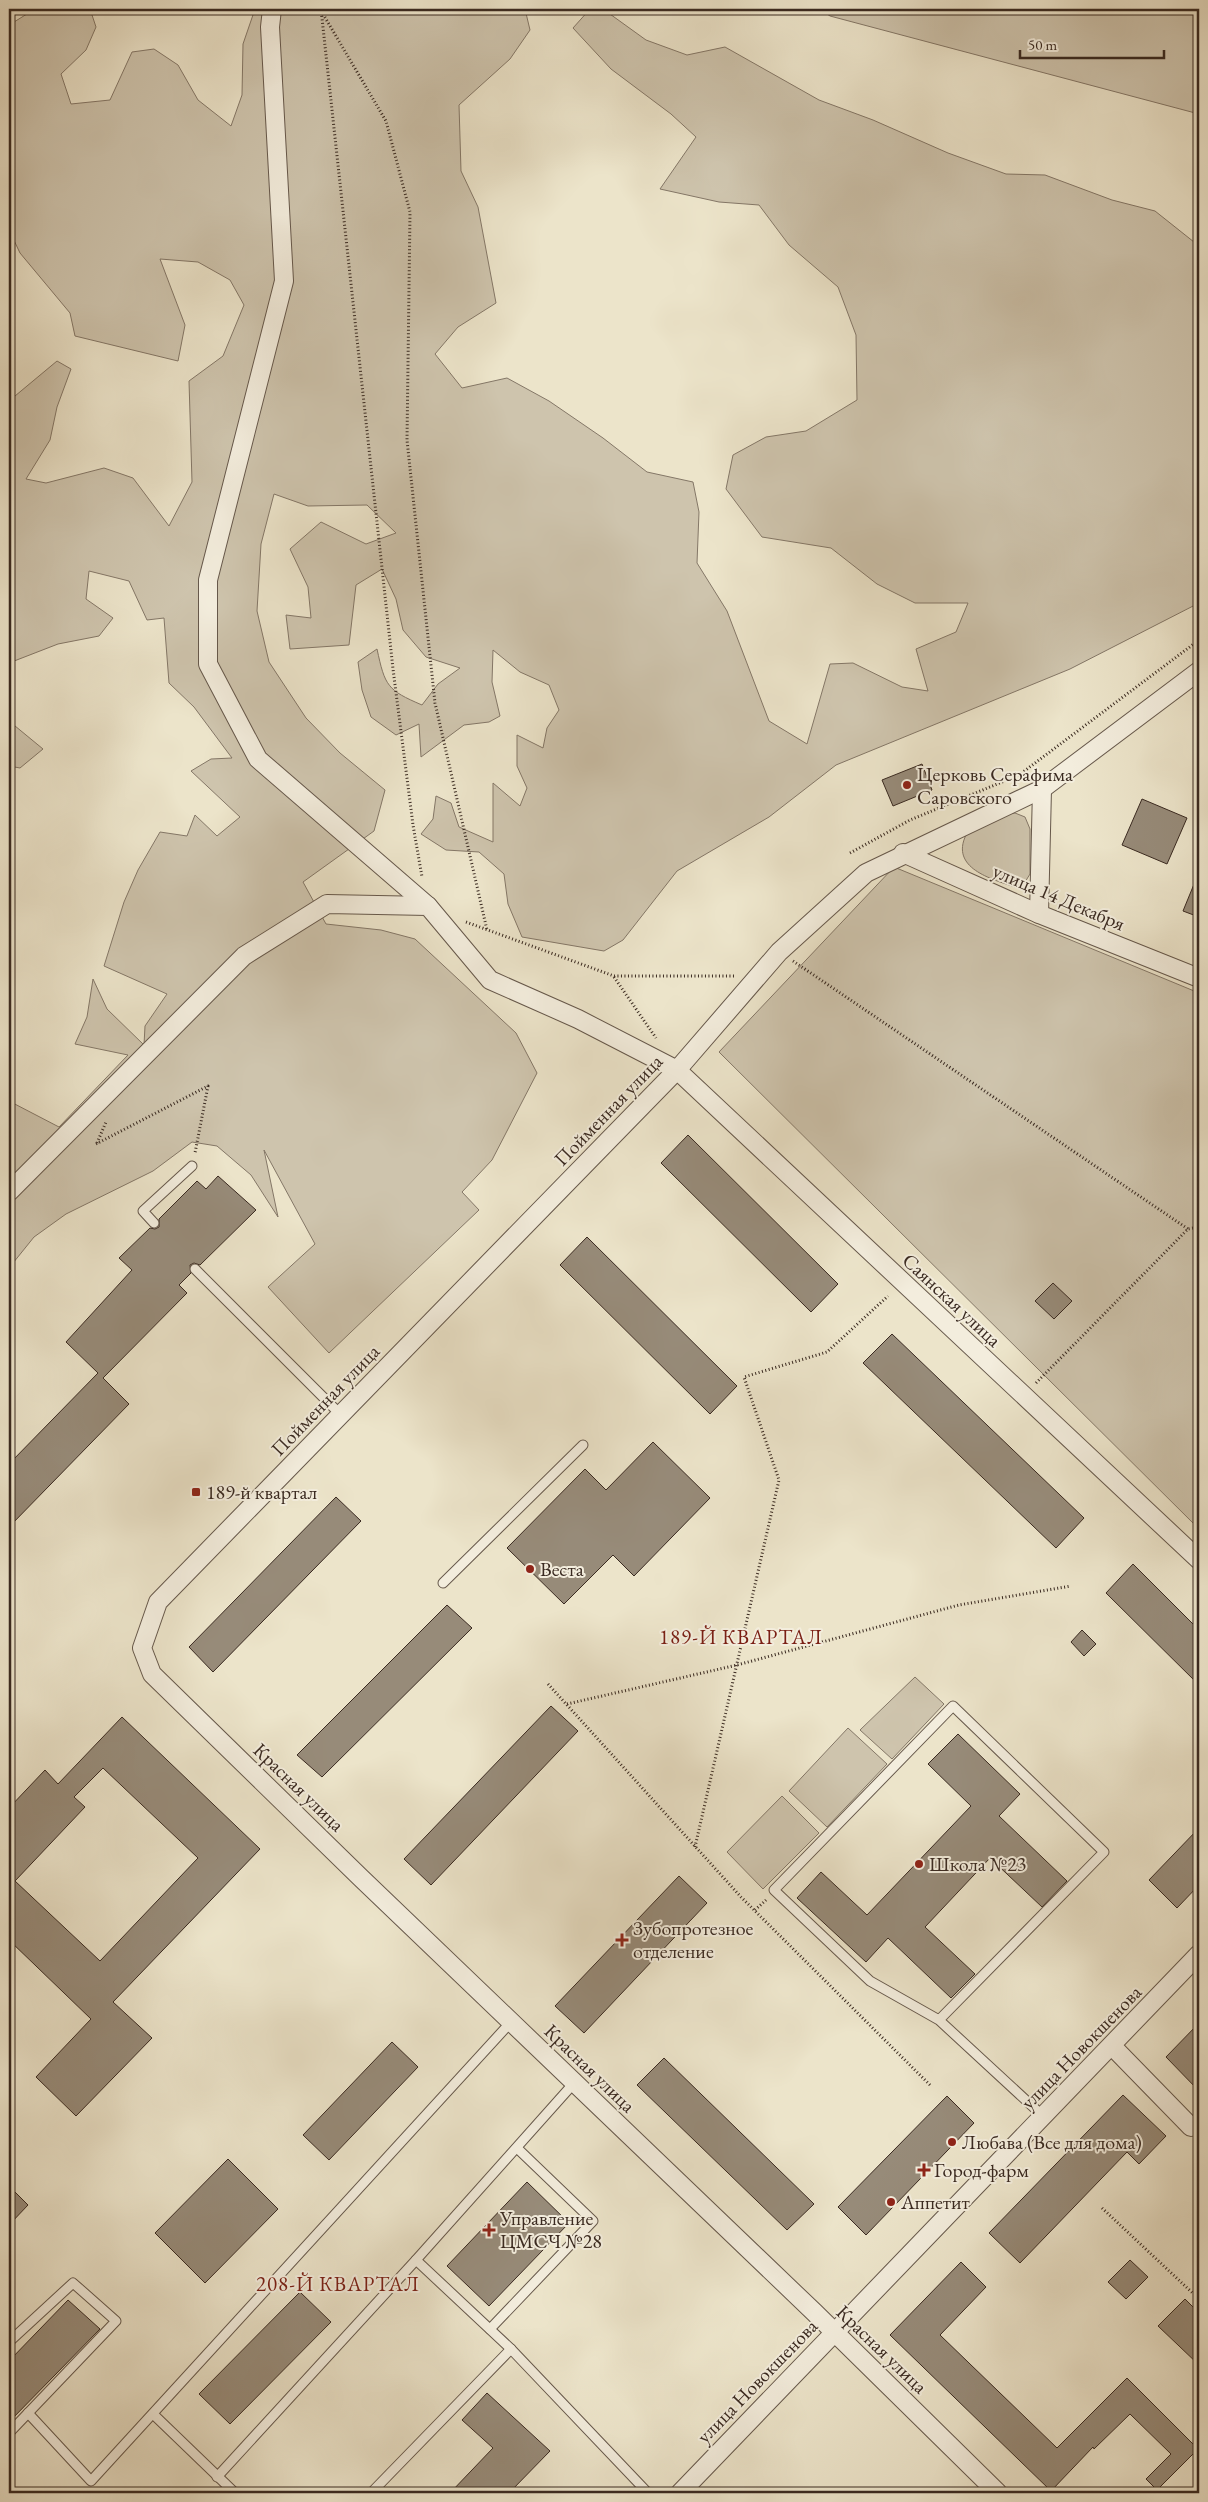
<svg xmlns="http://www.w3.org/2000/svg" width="1208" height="2502" font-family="'EB Garamond',serif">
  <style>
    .green { fill: #cec4ad; stroke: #847767 }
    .building { fill: #978b79; stroke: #3a2a21; fill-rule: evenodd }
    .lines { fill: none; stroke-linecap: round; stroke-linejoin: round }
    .service-casing { stroke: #66584b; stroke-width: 11 }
    .minor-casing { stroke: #66584b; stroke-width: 20 }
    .path { stroke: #3a2a21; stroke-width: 3; stroke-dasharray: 1 2.5; stroke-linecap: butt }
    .service { stroke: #f3eddd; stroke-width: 9 }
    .minor { stroke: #f3eddd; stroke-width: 18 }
    .poi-dot { fill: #8f2418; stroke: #f3eddd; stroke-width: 2 }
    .labels { text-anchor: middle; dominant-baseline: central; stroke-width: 4; stroke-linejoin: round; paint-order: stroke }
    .poi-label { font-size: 20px; fill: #3a2a21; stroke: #f3eddd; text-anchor: start }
    .street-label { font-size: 20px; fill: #3a2a21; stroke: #f3eddd }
    .neighbourhood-label { font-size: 21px; letter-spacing: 1px; fill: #7a1f14; stroke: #f3eddd }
  </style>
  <rect width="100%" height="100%" fill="#ece4ca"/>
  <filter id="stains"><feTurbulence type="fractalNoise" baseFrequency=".004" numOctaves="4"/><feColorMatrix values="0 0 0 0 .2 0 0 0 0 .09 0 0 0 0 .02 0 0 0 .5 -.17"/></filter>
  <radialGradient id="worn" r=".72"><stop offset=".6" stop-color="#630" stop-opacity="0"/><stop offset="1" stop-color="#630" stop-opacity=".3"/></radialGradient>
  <g class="green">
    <path d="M35,9H55V13L67,9H90L96,27L86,50L61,74L71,104L110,100L132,52L154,49L178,65L198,100L231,126L242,95L243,44L255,9H525L530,30L510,59L459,105L461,171L478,207L496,303L458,327L435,354L462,388L507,378L549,401L603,438L647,472L693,482L699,512L697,563L727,611L769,721L807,744L830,664L853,663L902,687L928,691L916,649L956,632L968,603H915L877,584L831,548L762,537L726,489L733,455L766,437L806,431L857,400L856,335L838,287L789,245L759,205L719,202L660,189L696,137L671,114L611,69L573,28L590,9H603L646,40L687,55L725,47L819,100L873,120L948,153L1006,174L1045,175L1112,200L1155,211L1199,246V603L1070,669L836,765L769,817L677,871L623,940L604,951L522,937L508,904L504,874L479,852L446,850L421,834L433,819L436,796L451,803L459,827L493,842V783L520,806L527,788L517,766V735L543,748L547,728L559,710L549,685L520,672L493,650L492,682L500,716L489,722L464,725L421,757L419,724L396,735L371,717L362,690L358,662L377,649C385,686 387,690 422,705L438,684L460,668L426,657L403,630L396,599L382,569L356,585L349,645L290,649L286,615L311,618L308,587L290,549L321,522L366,544L396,533L367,505L308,506L274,494L261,544L257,611L269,662L306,718L340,753L385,790L374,831L303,882L326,924L381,930L415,939L516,1033L537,1073L492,1160L462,1192L479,1210L329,1353L268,1287L315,1244L264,1150L278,1217L251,1175L217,1146L192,1142L153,1171L66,1214L34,1237L9,1268V1101L59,1127L128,1055L75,1044L87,1017L93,979L107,1009L144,1045L145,1026L167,994L104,966L124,902L138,870L160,832L187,836L195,815L217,836L240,817L191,771L211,759L232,758L194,707L169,683L164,618L147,620L129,581L89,571L86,599L113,618L99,636L58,644L9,663V401L57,361L71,369L57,407L50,440L26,479L46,483L104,468L133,478L169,526L192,482L189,381L223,356L244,305L230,280L198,262L160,259L185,325L178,361L75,336L70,313L20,253L9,230V79L14,22Z"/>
    <path d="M820,9H1199V114L830,16Z"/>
    <path d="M9,721L43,749L20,768L9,766Z"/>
    <path d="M1015,813L1025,817L1030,829V874L1022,887H1015C991,879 950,868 966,835L1007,814Z"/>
    <path d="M894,867L1199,993V1529L719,1052Z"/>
    <path d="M915,1677L944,1704L892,1759L860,1730Z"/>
    <path d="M848,1728L887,1764L827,1827L789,1791Z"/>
    <path d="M782,1796L819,1833L763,1889L727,1852Z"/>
  </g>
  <g class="building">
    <path d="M922,764L932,790L893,806L882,780Z"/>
    <path d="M1142,799L1187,818L1167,864L1122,845Z"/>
    <path d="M1199,872V917L1183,911Z"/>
    <path d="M688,1135L838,1284L811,1312L661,1163Z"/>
    <path d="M218,1176L256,1210L200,1265L194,1263L190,1265L191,1273L179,1285L187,1293L103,1378L129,1404L9,1527V1464L98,1373L66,1342L132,1270L119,1258L150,1228L155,1229L159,1227V1219L197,1181L206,1189Z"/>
    <path d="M587,1237L737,1386L710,1414L560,1265Z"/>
    <path d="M1053,1283L1072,1301L1054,1319L1035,1301Z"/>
    <path d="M892,1334L1084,1518L1056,1548L863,1363Z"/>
    <path d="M653,1442L710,1498L634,1576L613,1555L564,1604L507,1548L585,1469L606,1490Z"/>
    <path d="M336,1497L361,1521L213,1672L189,1647Z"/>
    <path d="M1133,1564L1199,1630V1685L1106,1593Z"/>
    <path d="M447,1605L472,1628L322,1777L297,1755Z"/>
    <path d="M1082,1630L1096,1644L1084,1656L1071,1642Z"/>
    <path d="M551,1706L578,1731L431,1885L404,1859Z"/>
    <path d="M122,1717L260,1849L113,2002L152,2038L76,2116L36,2077L91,2019L9,1940V1808L45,1770L58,1784ZM103,1768L198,1858L100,1961L15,1881L85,1807L74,1797Z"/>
    <path d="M958,1734L1020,1794L999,1816L1067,1881L1042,1907L990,1858L925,1927L975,1974L951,1998L888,1938L866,1962L797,1898L821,1872L867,1915L971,1806L928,1764Z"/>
    <path d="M1199,1828V1885L1177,1908L1149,1880Z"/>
    <path d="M679,1876L707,1903L584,2033L555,2006Z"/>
    <path d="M1199,2023V2091L1166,2057Z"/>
    <path d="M392,2042L418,2067L329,2160L303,2135Z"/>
    <path d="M664,2058L814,2204L787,2230L637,2085Z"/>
    <path d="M1123,2095L1166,2136L1139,2164L1127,2152L1020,2263L989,2233Z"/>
    <path d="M947,2096L974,2123L866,2235L838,2207Z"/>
    <path d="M228,2159L278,2209L205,2283L155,2233Z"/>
    <path d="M527,2182L569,2223L489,2306L447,2266Z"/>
    <path d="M9,2186L28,2205L9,2225Z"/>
    <path d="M1130,2260L1148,2277L1126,2299L1108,2282Z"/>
    <path d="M961,2262L986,2287L940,2335L1057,2448L1127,2378L1198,2449L1157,2490L1146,2479L1171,2454L1130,2414L1094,2449L1093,2447L1051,2491L890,2335Z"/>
    <path d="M300,2292L331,2322L230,2424L199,2394Z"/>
    <path d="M1185,2299L1199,2313V2365L1158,2326Z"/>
    <path d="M68,2300L100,2329L9,2422V2361Z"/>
    <path d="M487,2393L550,2451L509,2493H450L493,2448L462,2420Z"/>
  </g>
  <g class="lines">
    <defs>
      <g id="service">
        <path d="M154,1223L143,1211L192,1166"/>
        <path d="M195,1269L340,1414"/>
        <path d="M443,1583L583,1445"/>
        <path d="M939,2020L1104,1852L953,1706L774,1890L870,1981L939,2020L1043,2116"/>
        <path d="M416,2260L511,2349L648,2493"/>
        <path d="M490,2329L593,2221L517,2148"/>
        <path d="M9,2342L73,2283L116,2321L9,2433"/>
        <path d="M28,2413L91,2481L511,2022"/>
        <path d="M153,2414L235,2493"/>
        <path d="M217,2477L416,2260L574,2083"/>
        <path d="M371,2493L511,2349"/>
      </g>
      <g id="minor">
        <path d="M272,9L270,27L284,281L208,580V664L258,759L428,906"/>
        <path d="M903,853L1039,914L1199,978"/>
        <path d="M1039,914L1042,789"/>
        <path d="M9,1192L244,956L327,904L428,906L490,980L578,1019L677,1070L1199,1560"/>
        <path d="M1112,2046L1191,2127"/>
        <path d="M680,2493L1199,1954"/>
        <path d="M998,2493L814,2312L361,1878L152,1674L142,1648L158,1602L677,1070L779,952L866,873L1042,789L1199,671"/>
      </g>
    </defs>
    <use href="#service" class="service-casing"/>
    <use href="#minor" class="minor-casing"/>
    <g class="path">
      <path d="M321,9L393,669L413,825L422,877"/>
      <path d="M323,14L386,121L410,212L407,440L435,703L487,930"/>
      <path d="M850,853L910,820L1019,775L1199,640"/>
      <path d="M466,922L614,976H736"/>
      <path d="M793,961L1188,1229"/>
      <path d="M614,977L656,1038"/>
      <path d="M97,1143L106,1122"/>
      <path d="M96,1144L208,1086L195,1153"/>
      <path d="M1036,1383L1188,1229L1199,1227"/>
      <path d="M548,1684L741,1897L931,2086"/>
      <path d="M567,1704L737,1665L959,1605L1071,1586"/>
      <path d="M695,1847L779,1480L744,1377L827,1352L888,1296"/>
      <path d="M755,1910L766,1900"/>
      <path d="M1102,2208L1199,2299"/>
    </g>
    <use href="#service" class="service"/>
    <use href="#minor" class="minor"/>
  </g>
  <g class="poi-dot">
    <circle cx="907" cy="785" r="5"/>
    <rect x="191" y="1487" width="10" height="10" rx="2.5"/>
    <circle cx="530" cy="1569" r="5"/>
    <circle cx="919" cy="1864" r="5"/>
    <path d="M619.5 1932.5h5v5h5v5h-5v5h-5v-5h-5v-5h5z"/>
    <circle cx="952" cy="2142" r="5"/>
    <path d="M921.5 2162.5h5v5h5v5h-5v5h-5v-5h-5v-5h5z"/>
    <circle cx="891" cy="2202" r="5"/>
    <path d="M486.5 2222.5h5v5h5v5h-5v5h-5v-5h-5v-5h5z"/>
  </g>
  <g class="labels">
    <g class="poi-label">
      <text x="917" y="774">Церковь Серафима<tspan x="917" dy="23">Саровского</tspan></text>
      <text x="206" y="1492">189-й квартал</text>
      <text x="540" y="1569">Веста</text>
      <text x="929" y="1864">Школа №23</text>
      <text x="633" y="1928">Зубопротезное<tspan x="633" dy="23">отделение</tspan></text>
      <text x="962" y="2142">Любава (Все для дома)</text>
      <text x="934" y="2170">Город-фарм</text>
      <text x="901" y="2202">Аппетит</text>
      <text x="500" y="2218">Управление<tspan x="500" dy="23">ЦМСЧ №28</tspan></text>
    </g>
    <g class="street-label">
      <text transform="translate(1059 897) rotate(23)">улица 14 Декабря</text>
      <text transform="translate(608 1110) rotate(-46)">Пойменная улица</text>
      <text transform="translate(952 1300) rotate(43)">Саянская улица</text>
      <text transform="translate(325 1400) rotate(-46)">Пойменная улица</text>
      <text transform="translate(299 1787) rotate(44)">Красная улица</text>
      <text transform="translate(1081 2047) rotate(-46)">улица Новокшенова</text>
      <text transform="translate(590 2068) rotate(44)">Красная улица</text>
      <text transform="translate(882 2349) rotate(44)">Красная улица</text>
      <text transform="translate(757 2381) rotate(-46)">улица Новокшенова</text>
    </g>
    <g class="neighbourhood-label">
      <text x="741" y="1636">189-Й КВАРТАЛ</text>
      <text x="338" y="2283">208-Й КВАРТАЛ</text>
    </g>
  </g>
  <rect width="1208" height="2502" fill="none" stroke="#ece4ca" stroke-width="30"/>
  <rect x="10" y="10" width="1188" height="2482" fill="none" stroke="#3a2a21" stroke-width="2.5"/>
  <rect x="15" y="15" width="1178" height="2472" fill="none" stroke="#3a2a21"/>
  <path d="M1020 50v8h144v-8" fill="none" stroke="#3a2a21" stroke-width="2.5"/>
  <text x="1028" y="50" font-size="15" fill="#3a2a21" stroke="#f3eddd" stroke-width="4" paint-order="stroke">50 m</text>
  <rect width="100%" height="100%" filter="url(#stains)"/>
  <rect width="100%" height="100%" fill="url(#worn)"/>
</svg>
